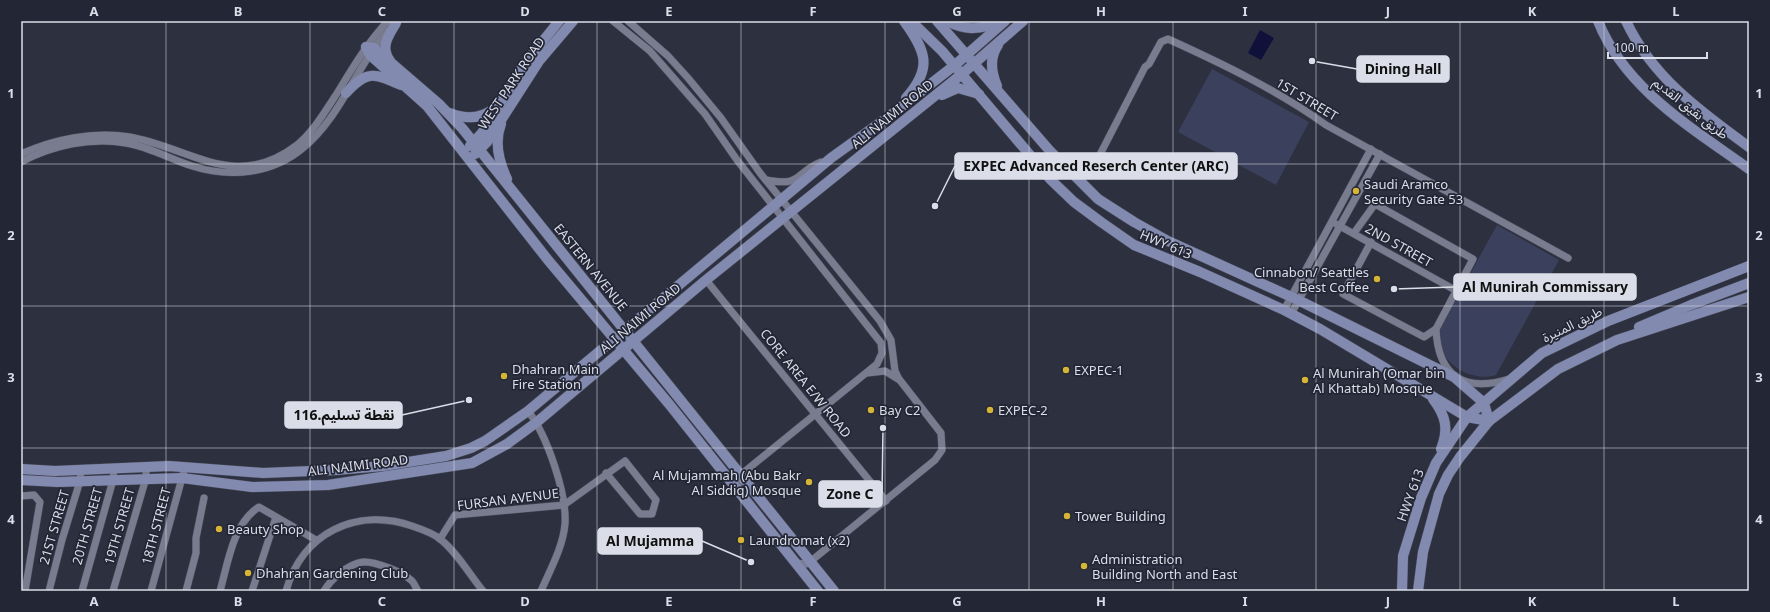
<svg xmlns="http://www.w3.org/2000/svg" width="1770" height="612" font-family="'Noto Sans','Noto Sans Arabic',sans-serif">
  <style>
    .green { fill: #3b405d }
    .water { fill: #0f113a }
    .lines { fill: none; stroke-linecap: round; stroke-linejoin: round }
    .minor-casing { stroke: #484b58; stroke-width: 8 }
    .secondary-casing { stroke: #484b58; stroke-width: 11 }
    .minor { stroke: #787c8e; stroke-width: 7 }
    .secondary { stroke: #828ab0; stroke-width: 10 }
    .grid { fill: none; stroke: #dbdee8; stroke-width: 1; stroke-opacity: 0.55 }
    .poi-dot { fill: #d5b535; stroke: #232635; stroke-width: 1.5 }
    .labels { text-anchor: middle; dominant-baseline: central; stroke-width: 3.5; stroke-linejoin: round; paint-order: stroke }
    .street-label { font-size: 13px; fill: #dbdee8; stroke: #232635 }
    .poi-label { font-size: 13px; fill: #dbdee8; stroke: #232635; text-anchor: start }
    .leader { fill: none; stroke: #dbdee8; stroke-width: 1.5 }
    .callout-dot { fill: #dbdee8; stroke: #232635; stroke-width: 1.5 }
    .callout { fill: #dbdee8; stroke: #dbdee8; stroke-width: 1.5 }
    .callout-label { font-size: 14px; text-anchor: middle; font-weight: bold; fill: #111 }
    .neatline { fill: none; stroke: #dbdee8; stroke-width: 1.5 }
    .grid-label { font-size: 13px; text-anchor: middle; font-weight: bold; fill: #dbdee8 }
  </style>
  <rect width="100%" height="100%" fill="#2d303f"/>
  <g class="green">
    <path d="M1212,69L1309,122L1276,185L1178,132Z"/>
    <path d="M1497,225L1559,260L1496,375C1478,381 1453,371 1444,354C1440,348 1440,339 1438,332Z"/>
  </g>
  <path class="water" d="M1260,30L1274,38L1261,60L1248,53Z"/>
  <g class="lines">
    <defs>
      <g id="minor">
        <path d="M613,21L650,51L705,114L737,160L881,343L882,353L877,364L738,477L736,483L738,489"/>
        <path d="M628,21L668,56L688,78L721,118L760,173L880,321L891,340L895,371L899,379L941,433L942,450L935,460L811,561L806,564L796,563"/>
        <path d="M21,154C54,139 94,131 130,137C191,148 236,192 297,145C313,132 324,113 336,95C352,69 367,43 388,21"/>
        <path d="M21,162C53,145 91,137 126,143C150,147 170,159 192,166C230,178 272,174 303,148C341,117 356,66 388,31"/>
        <path d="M1091,172L1145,67L1149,64L1161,42L1168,39C1223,64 1277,90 1326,125L1568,258"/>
        <path d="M766,180C803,187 794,173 821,162"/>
        <path d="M1336,224L1455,290"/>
        <path d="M1354,233L1375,204L1473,259L1436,329L1424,337L1343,294L1371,242"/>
        <path d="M706,280L886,501"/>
        <path d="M1284,310L1371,149"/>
        <path d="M1291,314L1380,154"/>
        <path d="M1436,329C1438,376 1464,393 1509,379"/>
        <path d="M867,373L885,371L898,379"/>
        <path d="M528,411C547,435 567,494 565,524C563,547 550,570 541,591"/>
        <path d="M21,496L34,495L40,502L25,591"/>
        <path d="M440,539L455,515L564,505L625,461L656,500L652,514H640L606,473"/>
        <path d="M49,591L62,540L80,481L81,470"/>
        <path d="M82,591L113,480L114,468"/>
        <path d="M113,591L146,478V467"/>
        <path d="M151,591L185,467"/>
        <path d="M186,591L196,553V538L204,498"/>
        <path d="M220,591C228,563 233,523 259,507L316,540"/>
        <path d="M252,591L276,517"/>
        <path d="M286,591C302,533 356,507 412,526C421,529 433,533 440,539C456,551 470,575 483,591"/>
        <path d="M324,591C331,579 348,564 363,562C375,561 403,572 412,581C414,583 416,588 418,591"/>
      </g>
      <g id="secondary">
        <path d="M904,21C926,51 933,68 906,98"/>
        <path d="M911,21L942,51L1051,180L1074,202L1101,222L1134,245L1200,272L1284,310L1320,329L1467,417L1489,421"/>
        <path d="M937,21L1050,151L1098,199L1134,222L1168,241L1298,300L1454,377L1484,403L1489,421"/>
        <path d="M947,21C965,31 981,30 1000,21"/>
        <path d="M1598,21C1625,89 1692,128 1749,169"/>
        <path d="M1626,21C1652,77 1701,112 1749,147"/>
        <path d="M366,47L374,48L439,104L462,128L834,591"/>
        <path d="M366,47L370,55L427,106L548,260L669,404L818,591"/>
        <path d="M390,61C380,47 388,36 396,23"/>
        <path d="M997,86C991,72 989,58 998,45"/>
        <path d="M346,93C367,70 374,73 401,85"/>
        <path d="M942,95L958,88L979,94"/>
        <path d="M450,113C467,120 482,119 496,107"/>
        <path d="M501,124C494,142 499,162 507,179"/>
        <path d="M470,146L482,133L523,66L559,21"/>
        <path d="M475,154L487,142L539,61L573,21"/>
        <path d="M1639,327L1691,305L1749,283"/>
        <path d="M1433,399C1446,416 1449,429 1441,449"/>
        <path d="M21,469L55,471L169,466L263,473L336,470L383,466L446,456L471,448L485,441L528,411L831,158L888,117L955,65L1005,21"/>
        <path d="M21,480L58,482L182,478L252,487L328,485L472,463L507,444L537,422L706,280L962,74L1023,21"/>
        <path d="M1402,591L1403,556L1421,498L1436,463L1467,417L1542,353L1608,321L1749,266"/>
        <path d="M1418,591L1423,552L1439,494L1448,475L1460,457L1489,421L1558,369L1617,340L1749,297"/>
      </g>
    </defs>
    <use href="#minor" class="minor-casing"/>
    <use href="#secondary" class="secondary-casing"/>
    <use href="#minor" class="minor"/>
    <use href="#secondary" class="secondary"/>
  </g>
  <path class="grid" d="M166,21V591M310,21V591M454,21V591M597,21V591M741,21V591M885,21V591M1029,21V591M1173,21V591M1316,21V591M1460,21V591M1604,21V591M21,164H1749M21,306H1749M21,448H1749"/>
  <g class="poi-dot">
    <circle cx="1356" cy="191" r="4"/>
    <circle cx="1377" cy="279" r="4"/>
    <circle cx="1066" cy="370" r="4"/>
    <circle cx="504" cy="376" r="4"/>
    <circle cx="1305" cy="380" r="4"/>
    <circle cx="871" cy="410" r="4"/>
    <circle cx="990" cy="410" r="4"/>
    <circle cx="809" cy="482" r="4"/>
    <circle cx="1067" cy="516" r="4"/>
    <circle cx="219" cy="529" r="4"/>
    <circle cx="741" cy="540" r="4"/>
    <circle cx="1084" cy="566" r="4"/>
    <circle cx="248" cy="573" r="4"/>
  </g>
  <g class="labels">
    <g class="street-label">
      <text transform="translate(511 83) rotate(-56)">WEST PARK ROAD</text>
      <text transform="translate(1307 99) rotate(31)">1ST STREET</text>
      <text transform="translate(1691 108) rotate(38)">طريق بقيق القديم</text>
      <text transform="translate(892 114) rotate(-39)">ALI NAIMI ROAD</text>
      <text transform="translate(1166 244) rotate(23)">HWY 613</text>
      <text transform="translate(1399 245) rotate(29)">2ND STREET</text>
      <text transform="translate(591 267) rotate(51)">EASTERN AVENUE</text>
      <text transform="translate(640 318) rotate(-40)">ALI NAIMI ROAD</text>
      <text transform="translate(1572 324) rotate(-26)">طريق المنيرة</text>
      <text transform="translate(806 383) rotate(51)">CORE AREA E/W ROAD</text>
      <text transform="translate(358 465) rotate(-7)">ALI NAIMI ROAD</text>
      <text transform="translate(1410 495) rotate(-70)">HWY 613</text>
      <text transform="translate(508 499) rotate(-7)">FURSAN AVENUE</text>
      <text transform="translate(87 526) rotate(-74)">20TH STREET</text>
      <text transform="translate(119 526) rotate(-74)">19TH STREET</text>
      <text transform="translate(156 526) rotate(-75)">18TH STREET</text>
      <text transform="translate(54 527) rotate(-74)">21ST STREET</text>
    </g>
    <g class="poi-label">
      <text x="1364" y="184">Saudi Aramco<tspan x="1364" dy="15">Security Gate 53</tspan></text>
      <text x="1369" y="272" text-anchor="end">Cinnabon/ Seattles<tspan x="1369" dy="15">Best Coffee</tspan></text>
      <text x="512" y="369">Dhahran Main<tspan x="512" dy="15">Fire Station</tspan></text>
      <text x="1074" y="370">EXPEC-1</text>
      <text x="1313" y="373">Al Munirah (Omar bin<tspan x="1313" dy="15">Al Khattab) Mosque</tspan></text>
      <text x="879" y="410">Bay C2</text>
      <text x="998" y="410">EXPEC-2</text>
      <text x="801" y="475" text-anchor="end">Al Mujammah (Abu Bakr<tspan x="801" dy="15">Al Siddiq) Mosque</tspan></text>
      <text x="1075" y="516">Tower Building</text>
      <text x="227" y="529">Beauty Shop</text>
      <text x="749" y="540">Laundromat (x2)</text>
      <text x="1092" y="559">Administration<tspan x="1092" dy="15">Building North and East</tspan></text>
      <text x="256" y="573">Dhahran Gardening Club</text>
    </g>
  </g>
  <path class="leader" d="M1312 61L1357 69M935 206L955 166M1394 289L1454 287M469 400L402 415M883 428L882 494M751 562L702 541"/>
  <g class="callout-dot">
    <circle cx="1312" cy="61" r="4"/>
    <circle cx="935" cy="206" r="4"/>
    <circle cx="1394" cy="289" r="4"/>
    <circle cx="469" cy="400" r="4"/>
    <circle cx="883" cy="428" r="4"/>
    <circle cx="751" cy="562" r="4"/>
  </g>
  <g class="callout">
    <rect x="1357" y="56" width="92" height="26" rx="4"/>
    <rect x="955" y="153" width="282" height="26" rx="4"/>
    <rect x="1454" y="274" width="182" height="26" rx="4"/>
    <rect x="285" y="402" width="117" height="26" rx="4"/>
    <rect x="819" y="481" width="63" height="26" rx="4"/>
    <rect x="598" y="528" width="104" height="26" rx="4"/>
  </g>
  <g class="callout-label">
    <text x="1403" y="74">Dining Hall</text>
    <text x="1096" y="171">EXPEC Advanced Reserch Center (ARC)</text>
    <text x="1545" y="292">Al Munirah Commissary</text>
    <text x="344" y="420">نقطة تسليم.116</text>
    <text x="850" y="499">Zone C</text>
    <text x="650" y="546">Al Mujamma</text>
  </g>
  <rect width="1770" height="612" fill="none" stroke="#232635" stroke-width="44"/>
  <path d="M1608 52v6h99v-6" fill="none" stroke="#dbdee8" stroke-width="2"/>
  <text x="1614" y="52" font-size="12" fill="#dbdee8" stroke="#232635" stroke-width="3" paint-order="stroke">100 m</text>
  <rect x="22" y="22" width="1726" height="568" class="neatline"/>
  <g class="grid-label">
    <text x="94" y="16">A</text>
    <text x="238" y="16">B</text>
    <text x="382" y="16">C</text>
    <text x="525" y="16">D</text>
    <text x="669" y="16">E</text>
    <text x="813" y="16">F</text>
    <text x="957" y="16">G</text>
    <text x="1101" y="16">H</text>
    <text x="1245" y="16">I</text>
    <text x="1388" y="16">J</text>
    <text x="1532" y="16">K</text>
    <text x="1676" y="16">L</text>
    <text x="11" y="98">1</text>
    <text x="1759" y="98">1</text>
    <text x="11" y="240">2</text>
    <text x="1759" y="240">2</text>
    <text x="11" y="382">3</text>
    <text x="1759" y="382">3</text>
    <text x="11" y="524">4</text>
    <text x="1759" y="524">4</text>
    <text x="94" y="606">A</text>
    <text x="238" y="606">B</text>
    <text x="382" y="606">C</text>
    <text x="525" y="606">D</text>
    <text x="669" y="606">E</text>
    <text x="813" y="606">F</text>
    <text x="957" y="606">G</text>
    <text x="1101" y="606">H</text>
    <text x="1245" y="606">I</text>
    <text x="1388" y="606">J</text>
    <text x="1532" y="606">K</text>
    <text x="1676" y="606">L</text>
  </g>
</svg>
